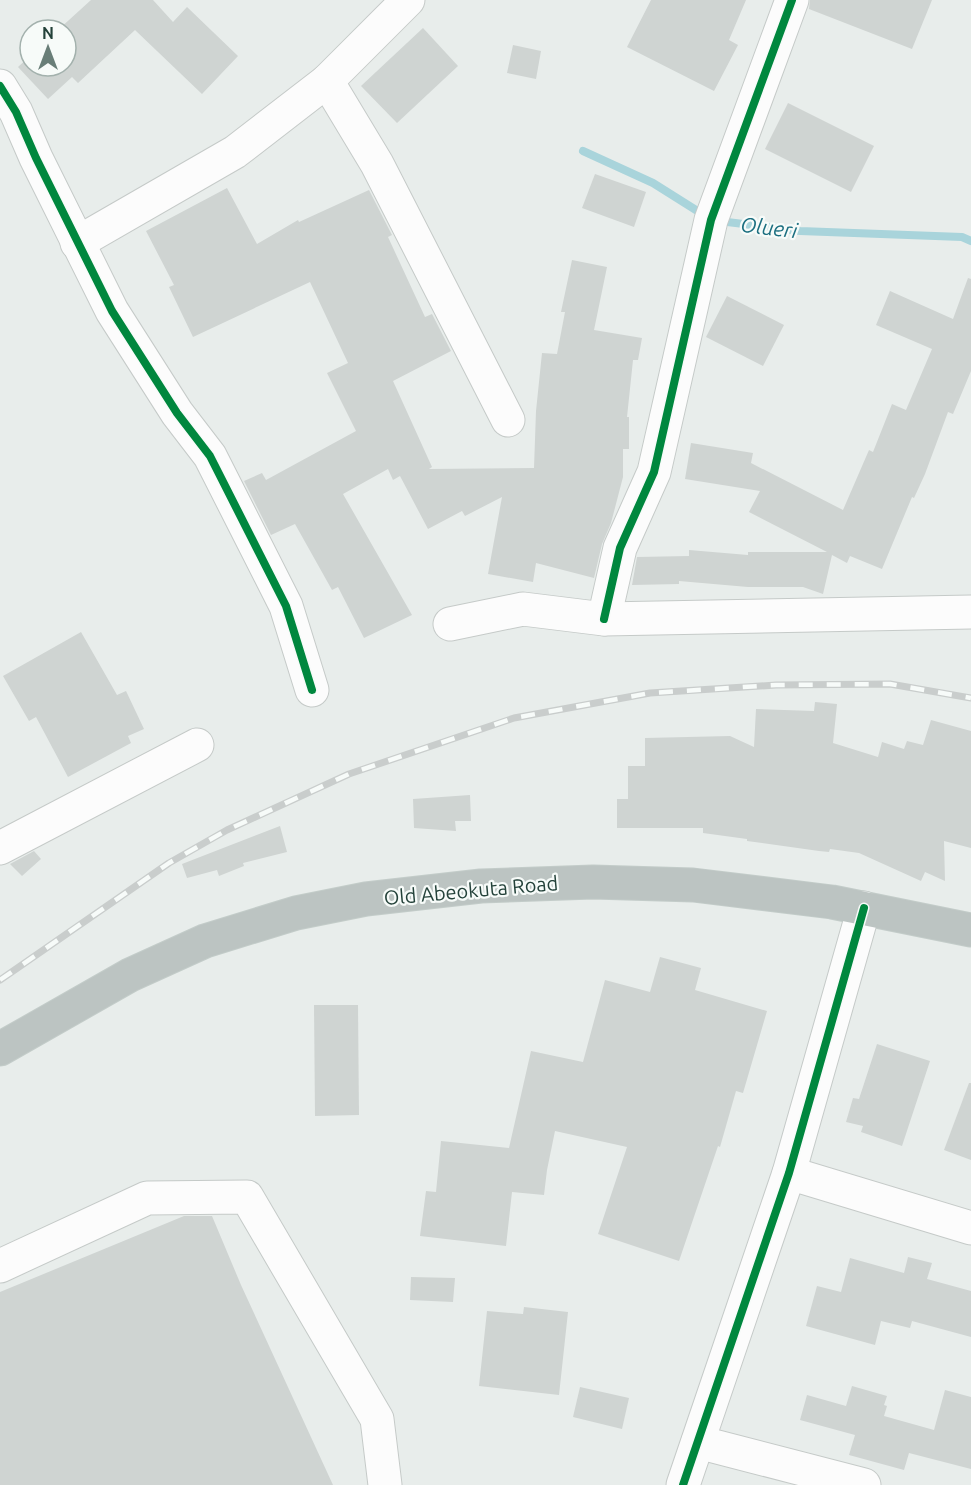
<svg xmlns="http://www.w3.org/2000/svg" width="971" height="1485" font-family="Ubuntu,sans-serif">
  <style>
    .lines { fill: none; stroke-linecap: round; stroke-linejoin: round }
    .stream { stroke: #a9d4db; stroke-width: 8 }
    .building { fill: #cfd4d2 }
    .minor-casing { stroke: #c5cac8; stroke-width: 35 }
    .highway-casing { stroke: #c3ccc9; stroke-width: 35 }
    .minor { stroke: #fcfcfc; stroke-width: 33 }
    .highway { stroke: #bcc4c2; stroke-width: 33 }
    .rail-casing { stroke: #c9cdcc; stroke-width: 7 }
    .rail { stroke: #f7fbf9; stroke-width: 4.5; stroke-dasharray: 14; stroke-linecap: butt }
    .cycleway-casing { stroke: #f7fbf9; stroke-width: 11 }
    .cycleway { stroke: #00873e; stroke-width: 8 }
    .labels { text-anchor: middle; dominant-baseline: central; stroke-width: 4.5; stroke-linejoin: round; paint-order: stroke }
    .street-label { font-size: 20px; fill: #24423a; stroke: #f7fbf9 }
    .water-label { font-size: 21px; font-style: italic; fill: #1c6f80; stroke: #f7fbf9 }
  </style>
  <rect width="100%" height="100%" fill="#e8edeb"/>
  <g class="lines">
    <g class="stream">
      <path d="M583,151L653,183L707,217"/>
      <path d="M719,221L800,231L962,237L971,241"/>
    </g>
  </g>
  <g class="building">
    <path d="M91,0H153L173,22L187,7L238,56L202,94L135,30L78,83L72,77L48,99L18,67L30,56V66H66V30H58Z"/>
    <path d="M651,0H746L729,40L738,45L714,91L627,47Z"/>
    <path d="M810,0H932L912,49L809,9Z"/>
    <path d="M423,28L458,66L397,123L361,86Z"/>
    <path d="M513,45L541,51L536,79L507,73Z"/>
    <path d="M788,103L874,146L851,192L765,149Z"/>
    <path d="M595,174L646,192L634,227L582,208Z"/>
    <path d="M227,188L257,244L298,220L299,222L369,190L392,235L388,237L425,317L432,314L451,351L393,381L432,467L429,469L534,468L536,411L542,353L557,354L565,312H561L572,260L607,267L594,330L642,338L638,360H633L627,417H629V449H623V477L611,523L602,544L594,578L536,563L533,582L488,574L502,497L465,516L462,511L428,529L400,476L393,480L388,469L343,494L412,615L364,638L338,587L332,590L295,524L271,535L244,481L262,473L266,480L356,431L327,373L348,363L310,282L193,337L169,287L174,285L146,231Z"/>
    <path d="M968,278L971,279V371L953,414L948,412L925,474L914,498L912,497L882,569L850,556L847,563L832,555L823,594L803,587H748L679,581V584L632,585L637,557L689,556V550L748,555V552H827L749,512L760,491L685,479L691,443L753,453L751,463L843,510L869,450L873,452L892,404L906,410L932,349L876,325L890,291L953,319Z"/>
    <path d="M727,296L784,325L763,366L706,337Z"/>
    <path d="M81,632L117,695L126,691L144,729L128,736L131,743L68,777L36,717L29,721L3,676Z"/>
    <path d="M815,702L837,704L833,743L878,757L882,742L904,749L907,741L923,745L931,720L971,731V848L944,841L945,881L925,872L921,881L859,853L830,849L829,852L819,851L747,841V839L703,833V828H617V799H628V766H645V738L730,736L754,747L756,709L814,711Z"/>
    <path d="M470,795L471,821H455L456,831L414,828L413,799Z"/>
    <path d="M280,826L287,852L243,863L244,866L219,876L217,870L187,878L182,864Z"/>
    <path d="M34,851L41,859L22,876L10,864Z"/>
    <path d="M660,957L701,968L695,990L767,1011L743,1093L736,1091L720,1147L718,1146L679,1261L598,1234L627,1147L555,1131L547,1170L544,1195L512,1192L506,1246L420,1236L426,1191L436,1192L441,1141L509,1148L531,1051L583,1062L605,980L650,992Z"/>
    <path d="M314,1005H358L359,1115L315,1116Z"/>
    <path d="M877,1044L930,1061L902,1146L861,1132L863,1126L846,1122L853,1098L859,1099Z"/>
    <path d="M969,1083H971V1160L944,1150Z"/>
    <path d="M184,1216H212L241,1285L333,1485H0V1292Z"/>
    <path d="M908,1257L932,1263L927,1279L971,1291V1337L912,1321L910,1328L881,1321L875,1345L806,1326L817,1286L841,1292L850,1258L904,1273Z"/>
    <path d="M411,1277L455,1278L453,1302L410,1300Z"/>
    <path d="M524,1307L568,1312L559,1395L479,1386L487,1311L523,1314Z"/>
    <path d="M852,1386L887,1396L884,1405L887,1406L884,1416L934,1430L945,1390L971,1397V1469L909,1453L904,1470L849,1455L855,1435L800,1420L807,1395L846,1406Z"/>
    <path d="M580,1387L629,1398L622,1429L573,1417Z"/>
  </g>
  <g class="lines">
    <defs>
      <g id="minor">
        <path d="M327,81L377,164L508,420"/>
        <path d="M0,86L16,112L36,158L112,311L177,413L210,456L286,606L312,690"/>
        <path d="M77,243L235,152L327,81L408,0"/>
        <path d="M604,619L620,548L654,472L711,220L792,0"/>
        <path d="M450,624L523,609L604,619L971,612"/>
        <path d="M0,848L197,745"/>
        <path d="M789,1173L971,1228"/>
        <path d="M0,1266L147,1198L247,1197L377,1419L385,1485"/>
        <path d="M698,1442L864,1485"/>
        <path d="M683,1485L789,1173L864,908"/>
      </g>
      <path id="highway" d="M0,1049L130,975L205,941L296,913L366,899L481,886L593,882L693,885L832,902L971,930"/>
    </defs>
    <use href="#minor" class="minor-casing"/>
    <use href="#highway" class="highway-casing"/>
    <use href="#minor" class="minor"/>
    <use href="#highway" class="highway"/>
    <defs>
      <path id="rail" d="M0,980L169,863L227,830L349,774L514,718L650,693L776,685L890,684L971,698"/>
    </defs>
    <use href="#rail" class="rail-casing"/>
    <use href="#rail" class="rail"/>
    <defs>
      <g id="cycleway">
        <path d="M0,86L16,112L36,158L112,311L177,413L210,456L286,606L312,690"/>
        <path d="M604,619L620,548L654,472L711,220L792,0"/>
        <path d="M683,1485L789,1173L864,908"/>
      </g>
    </defs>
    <use href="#cycleway" class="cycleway-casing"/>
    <use href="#cycleway" class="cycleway"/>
  </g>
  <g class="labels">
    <g class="street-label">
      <text transform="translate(471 890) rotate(-5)">Old Abeokuta Road</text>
    </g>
    <g class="water-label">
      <text transform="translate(769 227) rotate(7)">Olueri</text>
    </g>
  </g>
  <g transform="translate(48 48)"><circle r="28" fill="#f7fbf9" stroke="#a3b1ad" stroke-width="1.5"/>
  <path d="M0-4.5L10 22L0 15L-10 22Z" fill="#697e78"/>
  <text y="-9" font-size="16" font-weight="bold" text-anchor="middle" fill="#24423a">N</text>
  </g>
</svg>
